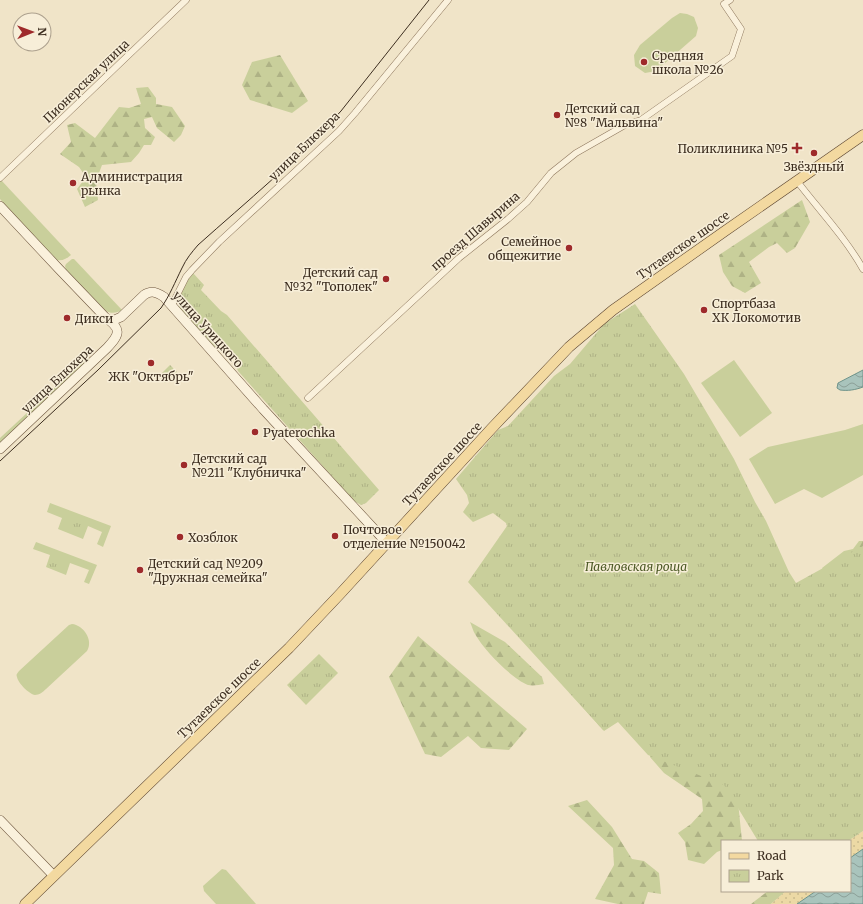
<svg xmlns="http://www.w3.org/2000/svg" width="863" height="904" font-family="Merriweather,serif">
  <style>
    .grass { fill: #c9cf9b }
    .forest { fill: url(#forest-firs) }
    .sand { fill: url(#sand-dots) }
    .park { fill: url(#park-tufts) }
    .water { fill: url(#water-waves); stroke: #6f938a }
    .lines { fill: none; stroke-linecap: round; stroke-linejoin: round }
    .street-casing { stroke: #8d765c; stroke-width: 7 }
    .secondary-casing { stroke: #6f573f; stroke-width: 10 }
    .primary-casing { stroke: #5b4430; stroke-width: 11 }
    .street { stroke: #faf1dc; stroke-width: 6 }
    .secondary { stroke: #faf1dc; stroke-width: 9 }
    .primary { stroke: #f3d9a0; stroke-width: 10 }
    .tram { stroke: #3d2e20; stroke-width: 1 }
    .poi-dot { fill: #9e2a2b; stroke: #f7eed8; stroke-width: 1.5 }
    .labels { text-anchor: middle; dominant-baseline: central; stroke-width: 3; stroke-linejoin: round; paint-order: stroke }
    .poi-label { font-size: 12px; fill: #3d2e20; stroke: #f7eed8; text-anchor: start }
    .street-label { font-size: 12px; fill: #3d2e20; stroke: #f7eed8 }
    .park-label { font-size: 12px; font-style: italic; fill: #4d5a26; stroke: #f7eed8 }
  </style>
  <defs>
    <pattern id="forest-firs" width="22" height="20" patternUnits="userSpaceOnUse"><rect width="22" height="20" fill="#c9cf9b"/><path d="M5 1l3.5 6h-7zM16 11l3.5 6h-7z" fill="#aeb285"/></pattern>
    <pattern id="sand-dots" width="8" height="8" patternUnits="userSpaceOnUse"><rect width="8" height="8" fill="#ecd9a5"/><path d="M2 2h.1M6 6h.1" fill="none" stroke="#cbbb8e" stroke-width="1.8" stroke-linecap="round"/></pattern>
    <pattern id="park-tufts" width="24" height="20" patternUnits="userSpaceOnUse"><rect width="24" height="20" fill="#c9cf9b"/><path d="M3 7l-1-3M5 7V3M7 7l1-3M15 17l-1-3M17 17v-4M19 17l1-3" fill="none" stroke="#aeb285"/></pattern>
    <pattern id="water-waves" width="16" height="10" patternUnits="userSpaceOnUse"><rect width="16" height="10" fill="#a9c4bc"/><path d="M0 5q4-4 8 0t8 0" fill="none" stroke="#8ba098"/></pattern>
  </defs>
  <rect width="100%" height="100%" fill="#f0e4c8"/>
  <g class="grass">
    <path d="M680,13L687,14L694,17L698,28L696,36L656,71L645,73L635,66L634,55L640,45L672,18Z"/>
    <path d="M1,180L71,255C66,259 63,261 56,260L0,199V181Z"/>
    <path d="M72,259H74L122,310C117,313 111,314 106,311L66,270L65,266L66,264Z"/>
    <path d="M84,360L87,364L0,446V438Z"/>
    <path d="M734,360L772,413L740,437L701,383Z"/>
    <path d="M863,424V475L822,498L804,489L775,504L749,459L768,447L845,430Z"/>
    <path d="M50,503L111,526L103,547L97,544L102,532L88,526L83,539L58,529L62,518L47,512Z"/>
    <path d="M36,542L97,565L89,584L84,582L89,570L70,563L66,575L46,567L50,555L33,549Z"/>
    <path d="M72,624C83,625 94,640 87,651L46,689C43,692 39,695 35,695C29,694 18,683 17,677C16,674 17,674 19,671L69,625Z"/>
    <path d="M222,869L226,870L256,904H216L204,891L203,886Z"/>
  </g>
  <g class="forest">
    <path d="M280,55L308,101L292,113L250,100L242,85L252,62Z"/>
    <path d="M148,87L156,98V104L172,107L185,126L181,135L174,142L157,128L152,117L144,119L145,128L155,137L151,145H144L139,153L131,162L102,165L96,181L98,200L85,207L77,189L86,177L79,167L60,154L71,142L67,125L75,123L95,138L119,107L129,108L141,104L136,88Z"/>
    <path d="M802,200L810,222L795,248L787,253L777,243L769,247L749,262L761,283L745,293L732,286L723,272L719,255Z"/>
    <path d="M859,541H863V570L824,571L822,568L844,551L853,549Z"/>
    <path d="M470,622L505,642L542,677L544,684C539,685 533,686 528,685C511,678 484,650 475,634C473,631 472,626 470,622Z"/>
    <path d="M418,636L527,729L509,750L481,748L468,736L441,757L425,754L389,677Z"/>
    <path d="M582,689L737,792L742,841H722V850L717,852L704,864L688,860L685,842L678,833L691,824L703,811L702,799L664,773L650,757V748L617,720L603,730L569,692Z"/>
    <path d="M587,800L612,827L632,859L644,861L659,873L661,894L648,892L644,904H618L595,899L614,865L613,848L568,806Z"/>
    <path d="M768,891H786L771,904H751Z"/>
  </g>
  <g class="sand">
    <path d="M863,831V849L850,858V841H848Z"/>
    <path d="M786,891H816L797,904H771Z"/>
  </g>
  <g class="park">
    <path d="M193,273L204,285L201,290L221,311L227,315L379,490L366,503L361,505L354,501L238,371L233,358L225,348L215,347L179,307C179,306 178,302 178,301C178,292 188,279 193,273Z"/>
    <path d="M635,304L684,374L734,459L755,502L766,521L789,572L796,583L863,546V831L848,841H758L724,785L648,755L618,722L604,731L468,582L507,526L506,523L493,513L473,522L463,512L469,503L467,495L456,479L498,430L508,426L554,376L570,364L604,324Z"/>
    <path d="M170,365L177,372L165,383L159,376Z"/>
    <path d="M66,517L82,524L78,534L62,527Z"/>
    <path d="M52,557L68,563L65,572L48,566Z"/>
    <path d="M319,654L338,673L306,705L287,685Z"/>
  </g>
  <g class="water">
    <path d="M863,370V387C855,390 848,391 840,390L837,388L838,383Z"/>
    <path d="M863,849V904H797L816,891H850V858Z"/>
  </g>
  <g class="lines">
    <defs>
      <g id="street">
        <path d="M0,178L186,0"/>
        <path d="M797,181C819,210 845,237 863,269"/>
        <path d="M172,305L186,277L192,270L219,242L339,131L355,113L448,0"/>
        <path d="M308,398L459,258L508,219L527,202L551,173L576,153L625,125L641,120L732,56L741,29L724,4L730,0"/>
      </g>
      <g id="secondary">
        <path d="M0,206L59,269L105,317C122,329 120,334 107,348L0,449"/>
        <path d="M112,321L121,317L144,295C151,290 157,292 164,297L263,409L387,543"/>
        <path d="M0,820L54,876"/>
      </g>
      <path id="primary" d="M25,904L289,648L340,594L492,428L569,347L613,310L725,231L863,135"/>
    </defs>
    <use href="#street" class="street-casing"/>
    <use href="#secondary" class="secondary-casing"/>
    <use href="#primary" class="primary-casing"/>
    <use href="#street" class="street"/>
    <use href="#secondary" class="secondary"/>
    <use href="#primary" class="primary"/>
    <path class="tram" d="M0,461L98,370L161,308C170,295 175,282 182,268C186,259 192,252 198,245C246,202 299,159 341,111L429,0"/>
  </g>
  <g class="poi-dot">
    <circle cx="644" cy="62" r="4"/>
    <circle cx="557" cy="115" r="4"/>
    <path d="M795 142h4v4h4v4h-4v4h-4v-4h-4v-4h4z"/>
    <circle cx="814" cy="153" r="4"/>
    <circle cx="73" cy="183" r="4"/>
    <circle cx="569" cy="248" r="4"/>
    <circle cx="386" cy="279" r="4"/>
    <circle cx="704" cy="310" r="4"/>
    <circle cx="67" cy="318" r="4"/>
    <circle cx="151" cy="363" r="4"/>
    <circle cx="255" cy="432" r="4"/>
    <circle cx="184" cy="465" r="4"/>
    <circle cx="335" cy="536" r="4"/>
    <circle cx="180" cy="537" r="4"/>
    <circle cx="140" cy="570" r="4"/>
  </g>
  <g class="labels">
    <g class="poi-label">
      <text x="652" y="55">Средняя<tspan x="652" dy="14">школа №26</tspan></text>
      <text x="565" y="108">Детский сад<tspan x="565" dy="14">№8 "Мальвина"</tspan></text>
      <text x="788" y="148" text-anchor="end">Поликлиника №5</text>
      <text x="814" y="166" text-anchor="middle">Звёздный</text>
      <text x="81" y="176">Администрация<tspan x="81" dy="14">рынка</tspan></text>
      <text x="561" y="241" text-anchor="end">Семейное<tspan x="561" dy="14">общежитие</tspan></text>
      <text x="378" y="272" text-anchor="end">Детский сад<tspan x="378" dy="14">№32 "Тополек"</tspan></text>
      <text x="712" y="303">Спортбаза<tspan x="712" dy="14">ХК Локомотив</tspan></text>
      <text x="75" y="318">Дикси</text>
      <text x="151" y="376" text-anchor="middle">ЖК "Октябрь"</text>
      <text x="263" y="432">Pyaterochka</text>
      <text x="192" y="458">Детский сад<tspan x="192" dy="14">№211 "Клубничка"</tspan></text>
      <text x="343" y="529">Почтовое<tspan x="343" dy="14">отделение №150042</tspan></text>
      <text x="188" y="537">Хозблок</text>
      <text x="148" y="563">Детский сад №209<tspan x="148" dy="14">"Дружная семейка"</tspan></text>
    </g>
    <g class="street-label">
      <text transform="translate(86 81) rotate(-44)">Пионерская улица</text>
      <text transform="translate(304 146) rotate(-44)">улица Блюхера</text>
      <text transform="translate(475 231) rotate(-41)">проезд Шавырина</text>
      <text transform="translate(683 245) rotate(-35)">Тутаевское шоссе</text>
      <text transform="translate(208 329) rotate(48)">улица Урицкого</text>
      <text transform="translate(57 379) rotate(-43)">улица Блюхера</text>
      <text transform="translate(442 464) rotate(-47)">Тутаевское шоссе</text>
      <text transform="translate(219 698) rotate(-44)">Тутаевское шоссе</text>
    </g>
    <g class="park-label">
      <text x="636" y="566">Павловская роща</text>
    </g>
  </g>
  <rect x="721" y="840" width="130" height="52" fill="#f7eed8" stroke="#ada18e"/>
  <rect x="729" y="853" width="20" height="6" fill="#f3d9a0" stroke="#ada18e"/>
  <text x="757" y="860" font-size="12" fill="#3d2e20">Road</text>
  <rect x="729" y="870" width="20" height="12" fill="url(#park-tufts)" stroke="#ada18e"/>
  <text x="757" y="880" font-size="12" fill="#3d2e20">Park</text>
  <g transform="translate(32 32) rotate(89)"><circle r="19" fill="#f7eed8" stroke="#ada18e"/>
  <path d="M0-3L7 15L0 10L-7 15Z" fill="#9e2a2b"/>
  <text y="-6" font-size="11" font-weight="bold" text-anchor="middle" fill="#3d2e20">N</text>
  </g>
</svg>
